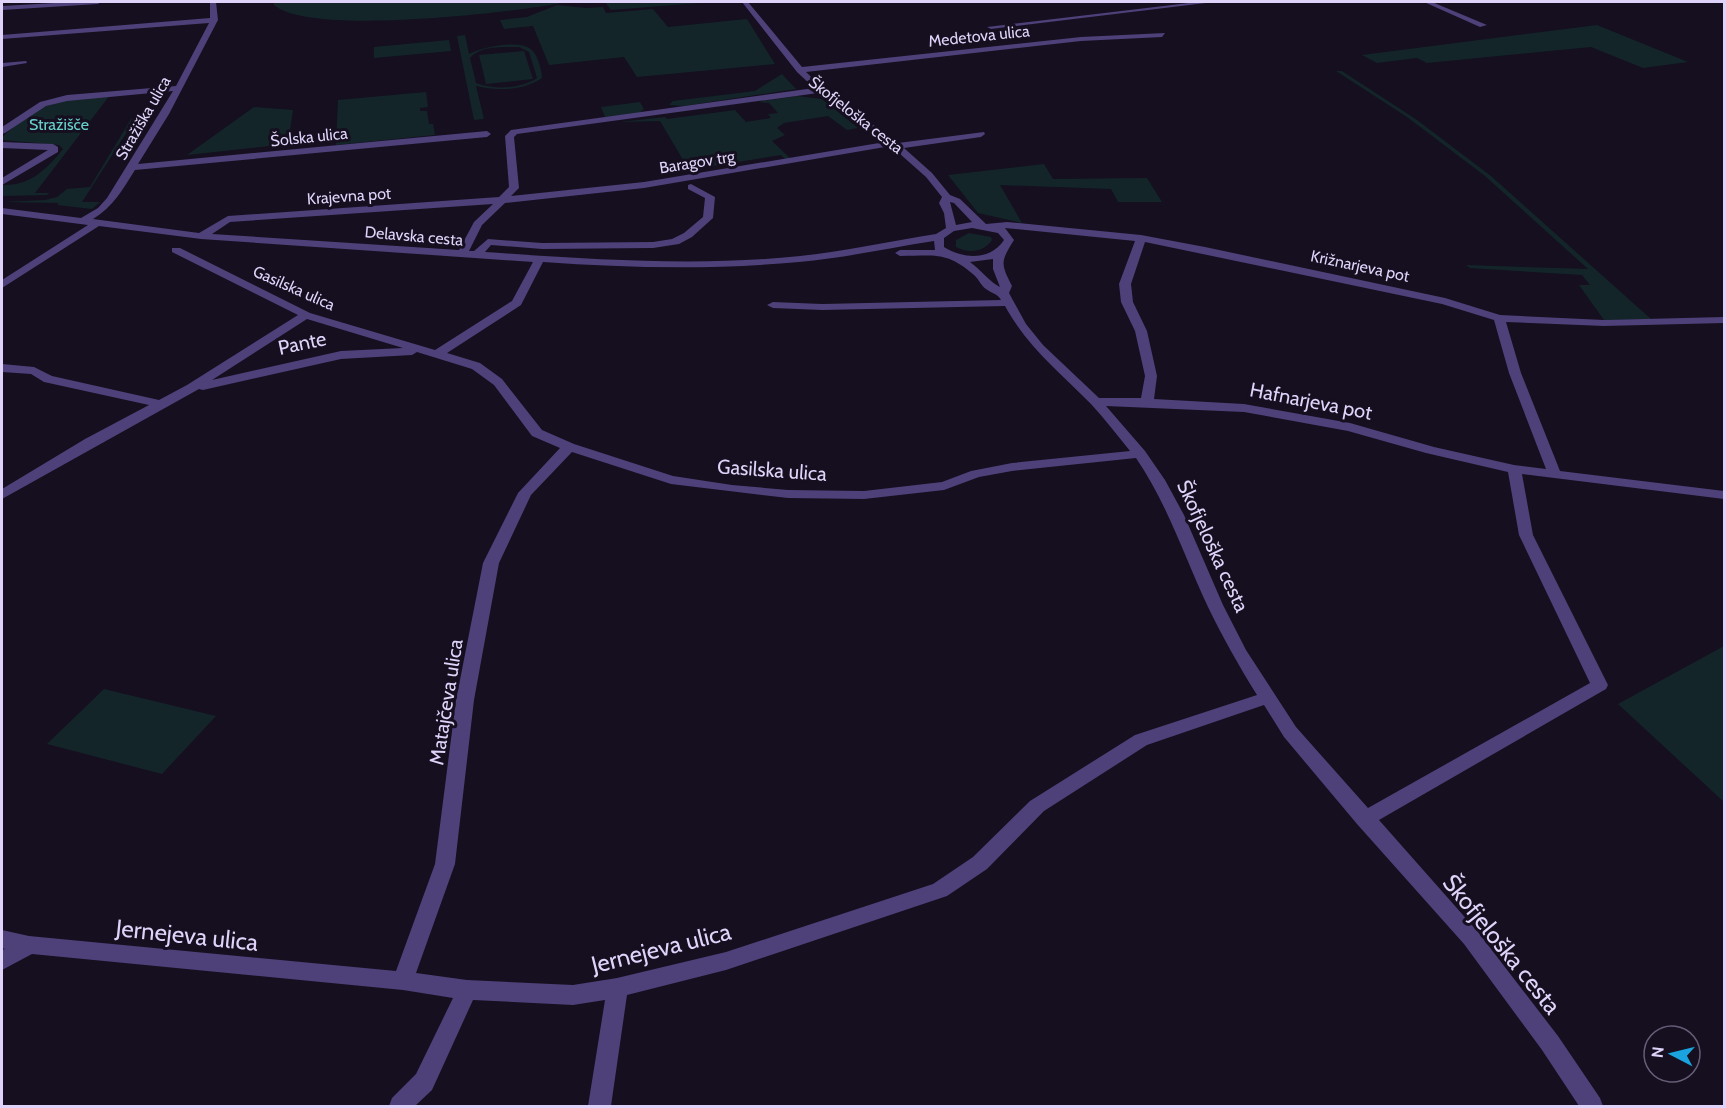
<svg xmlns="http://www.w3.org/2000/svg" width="1726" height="1108" font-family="Cabin,sans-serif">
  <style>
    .green { fill: #132529; fill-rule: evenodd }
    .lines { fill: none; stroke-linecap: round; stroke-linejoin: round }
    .minor { fill: #4e4079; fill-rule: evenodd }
    .labels { text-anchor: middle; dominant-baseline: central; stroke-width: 6; stroke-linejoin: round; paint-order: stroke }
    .far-street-label { font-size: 16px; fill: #dfd3fa; stroke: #150f1f }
    .far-park-label { font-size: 16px; fill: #68d1cc; stroke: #150f1f }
    .street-label { font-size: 20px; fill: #dfd3fa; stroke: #150f1f }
    .near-street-label { font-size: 24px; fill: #dfd3fa; stroke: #150f1f }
  </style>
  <rect width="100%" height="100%" fill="#150f1f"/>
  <g class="green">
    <path d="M274,2H567C517,12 310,37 274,5Z"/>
    <path d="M605,2H712L611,10Z"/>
    <path d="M557,5L586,8L603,7L606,13L653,9L668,27L747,19L775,64L637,77L624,57L549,65L533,26L504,29L500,20L527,17Z"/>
    <path d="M1597,25L1688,62L1643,68L1591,47L1427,63L1417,58L1377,63L1362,55Z"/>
    <path d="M465,35L469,54C482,47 522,38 533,51C538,57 542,71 542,78C523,91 498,91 476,86L484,119L474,120L457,36ZM511,47H519L529,52L537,78C520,89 495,90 476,83L470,58C480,47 496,47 511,47Z"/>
    <path d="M449,40L451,51L374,58V47Z"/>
    <path d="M524,51L533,79L486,84L479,55Z"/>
    <path d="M1336,71H1342L1417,120L1491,176L1651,319L1604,320L1579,285H1590L1582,275L1470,268L1466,265L1588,269L1485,176L1407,117Z"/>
    <path d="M782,74L796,89L684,106L669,105L673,101L755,91Z"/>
    <path d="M426,92L428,107L420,108V111H427L429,124H433L435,135L336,145L338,100Z"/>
    <path d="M110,95L35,193H49L47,195L2,196V185C30,186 46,170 63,149L59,145L2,140V137C13,128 24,117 36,111C58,98 85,98 110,95Z"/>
    <path d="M797,96L822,99L858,128L847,130L828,116L784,123L777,128L785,135L772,141L791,159L786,160L781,155L689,170L660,121L620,122L665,117L667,119L735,110L746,122L771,118L768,114L778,113L769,103L757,102Z"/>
    <path d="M640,102L644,109L639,113L605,117L601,107Z"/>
    <path d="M254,107L293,110L288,144L187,155Z"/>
    <path d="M136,118L82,202H100L92,209L57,205L59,203L2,202L45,200L57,197L67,189L90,187L131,119Z"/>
    <path d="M1044,164L1053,179L1147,178L1162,202H1118L1111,189L1000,185L1022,223L978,213L948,175Z"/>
    <path d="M969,233L991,237L992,240C984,252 969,254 956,247V240Z"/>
    <path d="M1724,646V802L1618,704Z"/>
    <path d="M104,689L216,716L162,774L47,744Z"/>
  </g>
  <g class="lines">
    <g class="minor">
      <path d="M72,2H101L98,4L2,10V6Z"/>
      <path d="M210,2H216L218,20L169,114L138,164L487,131L491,134L487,137L135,170C123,189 113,207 93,219L199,233L228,216L499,197L509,187L505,136L511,130L814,88L797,72L742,2H748L802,67L1081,37L1165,33L1162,37L1081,41L806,72L823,88L898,143L984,132L985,134L981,137L904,148L932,173L950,195L960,199L986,224L1007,222L1141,235L1205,247L1445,298L1500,315L1604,320L1724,317V323L1604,326L1506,322L1521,373L1560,471L1724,491V499L1522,474L1533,535L1608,685L1606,689L1379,820L1478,932L1558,1036L1600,1098L1603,1106H1579L1542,1050L1464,944L1357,824L1284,737L1264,705L1147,745L1044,811L987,869L947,896L726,970L627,995L611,1106H588L605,1000L573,1005L473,1000L432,1090L415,1106H389L392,1098L416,1074L453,998L403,990L32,954L2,970V950L5,949L2,948V930L29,936L396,971L435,864L456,700L483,563L518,493L560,448L532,436L494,385L472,369L417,352L412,355L341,359L203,390L199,389L2,499V489L85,439L149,405L44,382L31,374L2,372V364L34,367L52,376L159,400L187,385L298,315L172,252V248H180L310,313L435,350L512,301L533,262L201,239L99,226L2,288V280L88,225L2,214V208L81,218L98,208L107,198L173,91L67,101L46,106L5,133L2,134V127L40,102L67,95L176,86L209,23L2,39V35L210,18ZM818,93L885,142L644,182L511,196L519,188L514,137L517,134ZM891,146L926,177L942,197L939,203L944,213L946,228L936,234C891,241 846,251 800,256C697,267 588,259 485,252L491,245L542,249L653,248L679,244L692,237L713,218L715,197L691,184L688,185V189L705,198L703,217L684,233L672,239L653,242L542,243L488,239L474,251H469L482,225L505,203L644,188ZM950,202L954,203L972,222L956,225ZM493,204L474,222L459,250L212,234L230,222ZM972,228L998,233L1004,240C990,261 963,259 944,247V238L954,231ZM1005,228L1135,241L1119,284L1121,302L1135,331L1145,376L1141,398H1099L1043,345L1026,324L1009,293L1012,286C1000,263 1001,261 1014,240ZM934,241L935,250H900L895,253L900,256C935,256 946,251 974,275C979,279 981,286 986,289C992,294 997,293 1001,300L822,304L773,302L767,305L773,308L822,310L1005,306C1028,348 1059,371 1091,404C1105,419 1117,435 1130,451L1012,463L971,471L942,482L864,491L788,490L732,485L673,476L574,444L542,430L502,379L480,363L447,353L521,305L543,262C627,268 714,270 799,262C844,258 889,248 934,241ZM1145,242L1442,304L1494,320L1509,373L1546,469L1514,465L1434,447L1350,423L1244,404L1154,399L1157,376L1147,331L1133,302L1131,284ZM993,259V269L1000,287C991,283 980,269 970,262ZM307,319L403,348L341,351L212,380ZM1106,406L1244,412L1348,431L1426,453L1508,472L1519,535L1590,683L1368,808L1296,727L1246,650L1223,605L1184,515L1165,480L1145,451ZM572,452L671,484L788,498L864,499L944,490L979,477L1012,471L1136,458C1168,505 1184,556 1208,607C1223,638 1239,666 1257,695L1135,735L1030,801L973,857L933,884L726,952L617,978L573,985L467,980L416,973L455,864L474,700L499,563L531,495Z"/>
      <path d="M1197,2H1214L991,29L987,27Z"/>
      <path d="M1424,2H1432L1487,25L1480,27Z"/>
      <path d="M26,61L27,63L2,67V63Z"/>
      <path d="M2,142L53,144L58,147V152L2,185V178L48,150L2,148Z"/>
    </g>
  </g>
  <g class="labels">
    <g class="far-street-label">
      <text transform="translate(979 36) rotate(-6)">Medetova ulica</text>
      <text transform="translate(856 115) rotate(38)">Škofjeloška cesta</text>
      <text transform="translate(143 118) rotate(-60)">Stražiška ulica</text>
      <text transform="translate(309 137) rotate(-6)">Šolska ulica</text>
      <text transform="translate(697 162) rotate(-9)">Baragov trg</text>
      <text transform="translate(349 196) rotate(-4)">Krajevna pot</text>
      <text transform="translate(414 236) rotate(5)">Delavska cesta</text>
      <text transform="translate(1360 266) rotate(12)">Križnarjeva pot</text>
      <text transform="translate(294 288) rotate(24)">Gasilska ulica</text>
    </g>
    <g class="far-park-label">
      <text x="59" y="124">Stražišče</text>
    </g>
    <g class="street-label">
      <text transform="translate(302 343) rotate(-12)">Pante</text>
      <text transform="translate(1311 401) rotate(11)">Hafnarjeva pot</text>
      <text transform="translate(772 470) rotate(4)">Gasilska ulica</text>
      <text transform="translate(1213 546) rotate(65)">Škofjeloška cesta</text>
      <text transform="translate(446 702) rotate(-81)">Matajčeva ulica</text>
    </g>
    <g class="near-street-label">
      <text transform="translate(187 935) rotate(6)">Jernejeva ulica</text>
      <text transform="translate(1502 944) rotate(51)">Škofjeloška cesta</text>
      <text transform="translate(661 948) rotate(-14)">Jernejeva ulica</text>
    </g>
  </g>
  <rect width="1726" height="1108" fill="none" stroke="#dfd3fa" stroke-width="6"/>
  <g transform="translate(1672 1054) rotate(277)"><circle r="28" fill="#150f1f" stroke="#665d77" stroke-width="1.5"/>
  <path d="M0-4.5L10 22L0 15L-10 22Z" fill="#1aa3de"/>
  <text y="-9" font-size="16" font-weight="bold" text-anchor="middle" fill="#dfd3fa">N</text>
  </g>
</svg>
